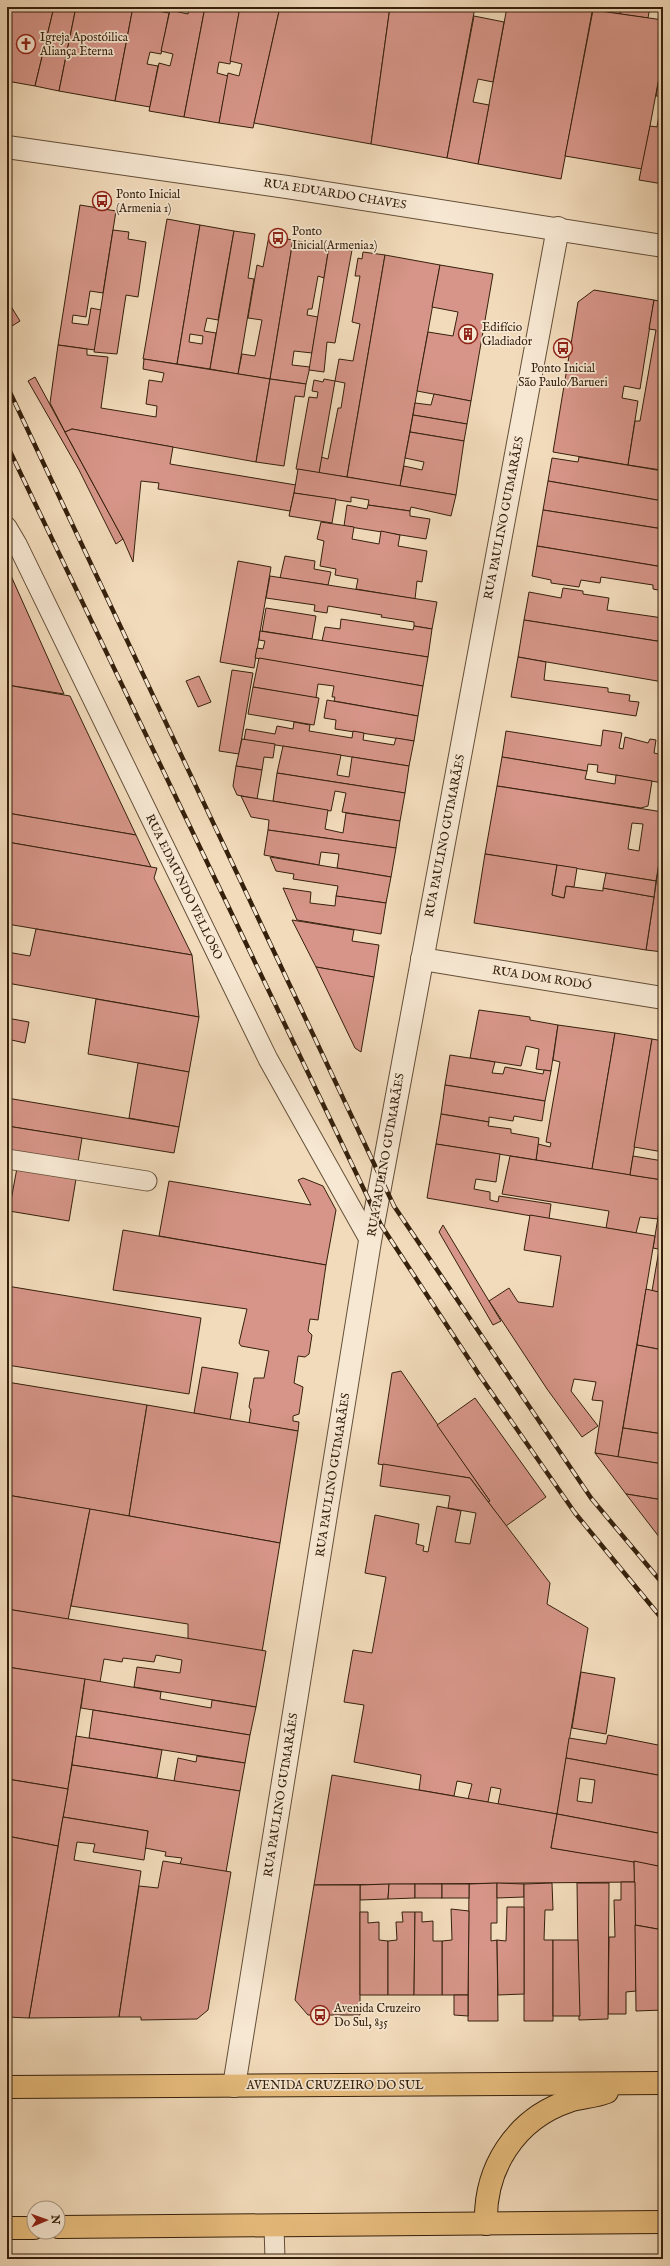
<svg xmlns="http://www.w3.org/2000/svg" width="670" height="2266" font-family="'IM FELL English',serif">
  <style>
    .building { fill: #d69588; stroke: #35200c; fill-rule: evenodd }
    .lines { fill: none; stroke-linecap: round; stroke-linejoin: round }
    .service-casing { stroke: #644f38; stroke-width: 21 }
    .minor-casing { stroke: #644f38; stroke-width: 24 }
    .primary-casing { stroke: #35200c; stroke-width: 24 }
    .service { stroke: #f7e8d3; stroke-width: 19 }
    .minor { stroke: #f7e8d3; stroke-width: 22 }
    .primary { stroke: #e9be7e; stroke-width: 22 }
    .rail-casing { stroke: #35200c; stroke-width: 4.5 }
    .rail { stroke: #f7e8d3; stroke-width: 3; stroke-dasharray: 9; stroke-linecap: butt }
    .labels { text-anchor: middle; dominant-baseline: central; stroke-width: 3.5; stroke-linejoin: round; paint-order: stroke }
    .poi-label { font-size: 12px; fill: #35200c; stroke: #f7e8d3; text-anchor: start }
    .street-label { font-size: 12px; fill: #35200c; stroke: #f7e8d3 }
  </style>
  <rect width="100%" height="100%" fill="#f2dbbb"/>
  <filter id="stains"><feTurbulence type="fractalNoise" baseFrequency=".005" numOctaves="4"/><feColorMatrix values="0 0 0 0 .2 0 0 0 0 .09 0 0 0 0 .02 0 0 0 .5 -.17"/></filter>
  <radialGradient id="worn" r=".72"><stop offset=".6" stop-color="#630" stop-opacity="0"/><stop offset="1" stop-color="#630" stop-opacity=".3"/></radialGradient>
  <g class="building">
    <path d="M7,7H54L35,86L7,81Z"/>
    <path d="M54,7H76L59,91L35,86Z"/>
    <path d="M76,7H133L115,101L59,91Z"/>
    <path d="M133,7H153L152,10L169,13L161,54L150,52L147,64L158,66L150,107L115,101Z"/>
    <path d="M189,7H205L184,117L149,111L159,63L170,66L173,54L161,51L170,10L188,14Z"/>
    <path d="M205,7H240L230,64L219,62L217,73L228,76L219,123L184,117Z"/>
    <path d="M240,7H280L253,128L219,123L228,73L239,76L242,64L230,61Z"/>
    <path d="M280,7H390L371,144L254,123Z"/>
    <path d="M390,7H475L447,158L371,144Z"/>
    <path d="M507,7H593L561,179L478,164Z"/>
    <path d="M593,7H621L620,14L593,10Z"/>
    <path d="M621,7H650L648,18L620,14Z"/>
    <path d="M593,10L663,20V56L642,169L565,156Z"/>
    <path d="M474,16L504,22L493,82L478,79L473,102L489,105L478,164L447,158Z"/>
    <path d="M663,56V184L639,180L650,126L657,127L662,96H656Z"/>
    <path d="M80,205L116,211L103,293L90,291L86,317L73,315L72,323L88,325L91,308L101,310L95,350L58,345Z"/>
    <path d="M167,219L200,225L177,364L143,359Z"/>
    <path d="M200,225L234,231L218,320L207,318L204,331L216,333L210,369L177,364ZM190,334L203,336L202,344L189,342Z"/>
    <path d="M113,230L129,232L128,239L146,242L138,297L126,295L117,354L94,352Z"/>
    <path d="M234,231L255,234L248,278L254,279L238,374L210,369Z"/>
    <path d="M269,236L293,240L270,379L238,374L242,354L255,356L262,320L248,318L257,265L263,267Z"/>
    <path d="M293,240L329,247L324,278L318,276L312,309H308L307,315L318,317L312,353L294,351L292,365L310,367L306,384L270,379Z"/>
    <path d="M329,247L352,250L335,343L327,342L324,372L309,370Z"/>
    <path d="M363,252L385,255L347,477L319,473L321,457L328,459L338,408H341L345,383L335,381L339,359L353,361L360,324L352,322L360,276H355L358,258L362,259Z"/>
    <path d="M385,255L440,265L400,486L347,477Z"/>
    <path d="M440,265L493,274L471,401L417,391L428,332L453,336L458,312L432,307Z"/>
    <path d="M594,290L654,300L640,389L624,386L622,398L638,401L628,465L553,452L578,302Z"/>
    <path d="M7,300L20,321L7,329Z"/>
    <path d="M654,300L663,302V458L661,470L628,465L635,421H640L656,330L649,329Z"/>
    <path d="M58,345L87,349V355L108,357L101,408L156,417L157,406L146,404L149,380L162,382L164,373L143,369L144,359L270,379L256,462L72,429L65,432L50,403Z"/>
    <path d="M35,377L123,539L116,544L79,470L28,381Z"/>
    <path d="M270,379L306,384L304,397L295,396L284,466L256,462Z"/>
    <path d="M324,379L335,381L319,473L296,469L309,397L317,398L318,392L312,391L314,380L323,382Z"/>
    <path d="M434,394L471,401L467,424L413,415L415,403L431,405Z"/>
    <path d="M413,415L467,424L464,441L410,432Z"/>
    <path d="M72,429L173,447L170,464L296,485L290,511L158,489L159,483L141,481L133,562L123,539L65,432Z"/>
    <path d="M410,432L464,441L456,495L400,486L404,466L422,470L424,462L405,458Z"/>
    <path d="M579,457L663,471V501L548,481L552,458L578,462Z"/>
    <path d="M298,469L456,495L451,516L411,507L410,511L368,505L369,500L351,497V502L294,493Z"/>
    <path d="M548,481L663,501V529L543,510Z"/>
    <path d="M294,493L336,499L332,523L289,516Z"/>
    <path d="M347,505L367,509L368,505L410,511V516L430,519L426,539L344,526Z"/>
    <path d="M543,510L663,529V567L537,546Z"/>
    <path d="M321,522L354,527L352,539L379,544L381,531L400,535L398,546L427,551L422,582L417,581L415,599L356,589L358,579L335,575L336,569L320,566L324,541L317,539Z"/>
    <path d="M537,546L663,567V591L653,589V585L601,577L600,583L581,580L579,587L551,583V580L532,576Z"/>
    <path d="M285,556L315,561L314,569L331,572L328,585L280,578Z"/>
    <path d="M238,561L271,567L254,668L220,662Z"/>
    <path d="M7,567L64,694L7,685Z"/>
    <path d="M270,576L437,602L432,629L414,626V622L381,617L382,615L328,606L327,613L314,611L315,605L266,598Z"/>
    <path d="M563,588L583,591V594L609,598L607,610L663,618V642L524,620L529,592L561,598Z"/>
    <path d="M266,608L316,616L312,639L262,631Z"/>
    <path d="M341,619L413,630L414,626L432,629L428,657L322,641L325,627L340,629Z"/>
    <path d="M524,620L663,642V682L518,657Z"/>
    <path d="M260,631L428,657L423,686L255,658L257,648L263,649L265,641L259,640Z"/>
    <path d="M518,657L546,662L544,680L608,688V692L630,695L629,701L639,702L636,716L511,697Z"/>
    <path d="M259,658L423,686L418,716L334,701L335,697H332L334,686L318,684L316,698L253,687Z"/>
    <path d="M232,670L253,673L239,754L219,751Z"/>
    <path d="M199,676L211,702L198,707L186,681Z"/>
    <path d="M7,685L70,696L136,835L7,813Z"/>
    <path d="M253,687L319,698L314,725L248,714Z"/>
    <path d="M327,700L418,716L414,741L335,729L336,720L324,718Z"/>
    <path d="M294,722L310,725L309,731L352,738L353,731L364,733L363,740L394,745L396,738L414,741L409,766L244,740L246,729L275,734L277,726L293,729Z"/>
    <path d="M603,730L622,733L619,748L623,749L625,737L648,743L650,739L656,740L654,753L663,755V783L597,772L598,765L588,764L587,771L502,757L506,731L601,746Z"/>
    <path d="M242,739L275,744L273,758L264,757L262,770L236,766Z"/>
    <path d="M283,746L341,755L337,775L349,777L352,757L409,766L405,793L277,773Z"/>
    <path d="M502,757L587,771L585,779L615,784L616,775L652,781L648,806L641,808L497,786Z"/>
    <path d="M236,766L262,770L257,799L237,795L233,786Z"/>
    <path d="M277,773L405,793L400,821L342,812L346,793L335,791L331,811L273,801Z"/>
    <path d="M497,786L663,812V838L656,881L485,854ZM632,823L643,824L639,851L628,849Z"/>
    <path d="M241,796L328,810L325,829L343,833L346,813L400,821L396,848L268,830L269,820L251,817Z"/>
    <path d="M7,813L136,835L151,867L7,842Z"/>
    <path d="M268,830L396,848L391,877L337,868L339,854L321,852L319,865L264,855Z"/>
    <path d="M663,838V952L646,950Z"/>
    <path d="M7,842L157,868L154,878L192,955L7,924Z"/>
    <path d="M485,854L557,865L552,895L564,898L566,886L603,891V888L654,897L646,950L474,923Z"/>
    <path d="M270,857L391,877L386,903L336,896L338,886L293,879L294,874L276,871Z"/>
    <path d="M557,865L577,868L574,887L566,886L564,898L552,895Z"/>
    <path d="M606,873L656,881L654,897L603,888Z"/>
    <path d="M283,888L311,892L310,903L335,906L336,896L386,903L381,934L297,920Z"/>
    <path d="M292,920L354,930L352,941L379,945L374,977L316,967Z"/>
    <path d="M36,929L192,955L199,1017L7,983V952L30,956Z"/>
    <path d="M316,967L374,977L361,1052L355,1048Z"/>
    <path d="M96,999L199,1017L189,1072L88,1054Z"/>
    <path d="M479,1010L530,1017V1020L558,1025L551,1071L536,1069L539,1049L526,1046L521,1066L470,1058Z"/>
    <path d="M7,1018L29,1022L25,1043L7,1039Z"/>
    <path d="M558,1025L615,1033L592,1169L536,1160L538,1144L550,1147L551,1143L546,1142L560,1062L553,1060Z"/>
    <path d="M615,1033L652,1039L630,1175L592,1169Z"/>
    <path d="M652,1039L663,1041V1152L634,1147Z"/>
    <path d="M450,1055L495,1062L492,1073L503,1074L505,1067L543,1074L544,1070L551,1071L545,1101L445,1085Z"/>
    <path d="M138,1063L189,1072L179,1127L129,1118Z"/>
    <path d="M445,1085L545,1101L542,1121L514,1116L513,1121L489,1117V1122L441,1114Z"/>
    <path d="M7,1098L179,1127L174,1153L7,1126Z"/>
    <path d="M441,1114L489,1122L488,1126L511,1129V1133L539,1138L536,1160L436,1144Z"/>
    <path d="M7,1126L82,1138L78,1162L7,1151Z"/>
    <path d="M436,1144L500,1154L496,1182L476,1179L474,1189L490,1192V1200L498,1202L499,1196L551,1204L549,1219L427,1198Z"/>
    <path d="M510,1156L663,1180L658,1219L640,1217L636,1233L606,1228L609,1211L502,1194Z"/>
    <path d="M633,1156L663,1161V1180L630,1175Z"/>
    <path d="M17,1168L76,1179L69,1221L9,1211Z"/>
    <path d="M7,1169L11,1170L7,1197Z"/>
    <path d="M303,1178L323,1186L336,1210L326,1265L159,1236L169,1181L311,1205L298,1180Z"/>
    <path d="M663,1187V1250L653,1248Z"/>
    <path d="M530,1215L655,1236L618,1457L595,1453L603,1401L592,1400L596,1382L574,1379L571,1391L598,1426L582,1437L547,1389L489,1301L509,1288L518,1302L553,1307L561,1256L524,1250Z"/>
    <path d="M443,1225L501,1321L493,1325L439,1232Z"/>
    <path d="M123,1230L326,1265L318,1320L310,1319L308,1331L312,1335L309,1354L305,1357L298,1356L294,1383L303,1387L299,1414L293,1416V1421L299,1422L298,1431L249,1423L251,1410L249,1407L254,1378H264L269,1351L241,1346L239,1343L247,1309L113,1290Z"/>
    <path d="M659,1250H663V1293L652,1291Z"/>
    <path d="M7,1286L201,1318L189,1394L7,1365Z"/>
    <path d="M646,1289L663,1293V1350L637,1345Z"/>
    <path d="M637,1345L663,1350V1434L623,1428Z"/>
    <path d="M202,1367L238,1373L230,1420L194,1413Z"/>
    <path d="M401,1371L490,1501L488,1502L470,1478L378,1464L392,1373Z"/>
    <path d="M7,1382L147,1405L129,1516L7,1495Z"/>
    <path d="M475,1398L546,1497L506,1526L488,1502L490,1501L437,1425Z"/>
    <path d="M147,1405L298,1431L280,1543L129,1516Z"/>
    <path d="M623,1428L663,1434V1464L618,1457Z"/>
    <path d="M595,1453L663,1464V1500L626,1494Z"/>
    <path d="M383,1464L470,1478L550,1583L547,1604L588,1628L557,1814L498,1804L501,1789L491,1787L488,1802L468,1799L472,1784L457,1781L454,1796L419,1790L421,1775L354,1762L364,1705L344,1702L353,1650L372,1653L386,1577L365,1573L375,1515L419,1524L416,1544L424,1546L423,1551L428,1552L437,1506L461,1511L455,1542L470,1544L476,1513L448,1508L450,1496L380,1486Z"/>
    <path d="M626,1494L663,1500V1542Z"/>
    <path d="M7,1495L90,1509L68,1620L7,1609Z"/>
    <path d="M90,1509L280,1543L262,1652L188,1639V1624L71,1606Z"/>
    <path d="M7,1609L266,1651L256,1707L134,1687L137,1667L180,1673L182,1660L156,1655L154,1662L123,1658L122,1662L104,1659L100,1682L7,1667Z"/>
    <path d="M7,1667L85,1679L68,1789L7,1779Z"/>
    <path d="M581,1672L615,1678L606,1734L572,1728Z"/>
    <path d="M85,1679L161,1692L160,1699L211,1708L212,1700L256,1707L250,1735L81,1708Z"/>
    <path d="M93,1710L250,1735L245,1763L89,1738Z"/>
    <path d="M608,1735L663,1746V1776L566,1758L569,1738L606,1744Z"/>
    <path d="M76,1736L162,1750L157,1778L72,1765Z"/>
    <path d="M197,1756L245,1763L240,1791L174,1781L178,1758L196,1762Z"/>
    <path d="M566,1758L663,1776V1834L557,1814ZM580,1778L595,1780L592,1803L577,1801Z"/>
    <path d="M72,1765L240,1791L226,1872L180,1864L182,1858L165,1856L166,1852L145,1848L148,1831L63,1817Z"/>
    <path d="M332,1775L557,1814L551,1848L634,1861L635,1882L314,1885Z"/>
    <path d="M7,1779L68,1789L58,1846L7,1836Z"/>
    <path d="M557,1814L663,1834V1867L551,1848Z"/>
    <path d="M63,1817L148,1831L144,1860L93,1852L95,1844L77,1842L74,1860L141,1871L119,2017L29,2018Z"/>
    <path d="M7,1836L58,1846L29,2018L7,2017Z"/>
    <path d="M163,1861L231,1872L208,2010L197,2019L141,2020V2017H119L139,1886L158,1888Z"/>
    <path d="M634,1861L663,1867V1930L635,1925Z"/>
    <path d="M621,1882H635L636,1991L626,1992V2014H608L609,1937H615L614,1900H621Z"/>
    <path d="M497,1883V1923H491V1941L497,1940L498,2021H468L469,1884Z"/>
    <path d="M497,1883L524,1884V1897L497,1898Z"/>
    <path d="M552,1883L553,1910H545L544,1940H553V2021H524V1884Z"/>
    <path d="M577,1883H609L608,2019L579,2020Z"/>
    <path d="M389,1884L388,1899L360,1900V1885Z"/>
    <path d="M389,1884H415V1898L388,1899Z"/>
    <rect x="415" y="1884" width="27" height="14"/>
    <rect x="442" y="1884" width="27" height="14"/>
    <path d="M314,1885H360V2015H308L295,2000Z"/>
    <path d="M507,1907H524V1994L498,1995L497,1940L506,1941Z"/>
    <path d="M451,1909L469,1911L468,1995H442V1941L452,1940Z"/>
    <path d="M360,1912H368V1923L379,1922V1940L388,1941V1995H360Z"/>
    <path d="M402,1912H415L414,1995H388V1941L397,1940L396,1922H403Z"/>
    <path d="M415,1912H422V1922L433,1921V1941H442V1995H414Z"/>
    <path d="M635,1925L663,1930V2010L636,2011Z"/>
    <path d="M553,1940H578L580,2016H553Z"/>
    <path d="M454,1995H468V2016L454,2015Z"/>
  </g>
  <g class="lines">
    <defs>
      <g id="service">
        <path d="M7,527L17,544L268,1059L370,1241"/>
        <path d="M7,1159L147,1181"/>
        <path d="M274,2227L275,2259"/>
      </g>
      <g id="minor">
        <path d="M7,147L287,187L663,246"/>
        <path d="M422,959L663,998"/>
        <path d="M234,2086L370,1241L558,228"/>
      </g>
      <g id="primary">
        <path d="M7,2087L663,2083"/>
        <path d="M486,2224C484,2169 515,2119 569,2101C581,2097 595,2097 607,2092"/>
        <path d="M58,2227L663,2222"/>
        <path d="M7,2228H34"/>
      </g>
    </defs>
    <use href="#service" class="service-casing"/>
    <use href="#minor" class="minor-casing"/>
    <use href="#primary" class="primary-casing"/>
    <use href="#service" class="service"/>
    <use href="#minor" class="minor"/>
    <use href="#primary" class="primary"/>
    <defs>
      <g id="rail">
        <path d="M7,386L394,1206L591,1498L663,1584"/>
        <path d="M7,445L381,1225L480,1376L575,1513L663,1620"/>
      </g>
    </defs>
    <use href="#rail" class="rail-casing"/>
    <use href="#rail" class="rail"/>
  </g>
  <defs>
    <symbol id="church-ring" viewBox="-11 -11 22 22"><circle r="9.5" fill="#f7e8d3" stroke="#8f2418" stroke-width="1.5"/><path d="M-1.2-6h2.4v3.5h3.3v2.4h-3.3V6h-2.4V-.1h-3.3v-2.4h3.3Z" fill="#8f2418"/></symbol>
    <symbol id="bus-ring" viewBox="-11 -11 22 22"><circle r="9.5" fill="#f7e8d3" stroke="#8f2418" stroke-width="1.5"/><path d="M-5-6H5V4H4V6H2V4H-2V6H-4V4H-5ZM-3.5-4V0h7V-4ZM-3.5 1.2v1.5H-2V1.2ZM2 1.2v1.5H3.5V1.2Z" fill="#8f2418"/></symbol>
    <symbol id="building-ring" viewBox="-11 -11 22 22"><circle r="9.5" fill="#f7e8d3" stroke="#8f2418" stroke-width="1.5"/><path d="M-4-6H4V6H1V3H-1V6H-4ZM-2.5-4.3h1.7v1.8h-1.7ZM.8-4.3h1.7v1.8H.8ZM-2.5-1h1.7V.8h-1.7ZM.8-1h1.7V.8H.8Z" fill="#8f2418"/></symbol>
  </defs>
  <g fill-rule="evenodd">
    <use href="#church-ring" x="15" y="33" width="22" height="22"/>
    <use href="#bus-ring" x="91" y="190" width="22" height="22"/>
    <use href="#bus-ring" x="267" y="227" width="22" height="22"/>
    <use href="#building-ring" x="457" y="323" width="22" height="22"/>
    <use href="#bus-ring" x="552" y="337" width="22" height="22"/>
    <use href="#bus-ring" x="309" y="2004" width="22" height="22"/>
  </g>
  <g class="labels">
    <g class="poi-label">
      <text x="40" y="37">Igreja Apostóilica<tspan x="40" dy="14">Aliança Eterna</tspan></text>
      <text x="116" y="194">Ponto Inicial<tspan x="116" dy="14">(Armenia 1)</tspan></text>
      <text x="292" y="231">Ponto<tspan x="292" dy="14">Inicial(Armenia2)</tspan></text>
      <text x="482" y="327">Edifício<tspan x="482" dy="14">Gladiador</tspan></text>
      <text x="563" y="368" text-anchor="middle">Ponto Inicial<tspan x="563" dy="14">São Paulo/Barueri</tspan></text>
      <text x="334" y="2008">Avenida Cruzeiro<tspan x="334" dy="14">Do Sul, 835</tspan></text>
    </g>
    <g class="street-label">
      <text transform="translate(335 194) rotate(9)">RUA EDUARDO CHAVES</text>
      <text transform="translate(504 518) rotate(-79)">RUA PAULINO GUIMARÃES</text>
      <text transform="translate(445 836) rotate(-79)">RUA PAULINO GUIMARÃES</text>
      <text transform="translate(184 887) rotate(64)">RUA EDMUNDO VELLOSO</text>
      <text transform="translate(542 978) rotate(9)">RUA DOM RODÓ</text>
      <text transform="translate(386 1155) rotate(-80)">RUA PAULINO GUIMARÃES</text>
      <text transform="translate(333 1475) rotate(-81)">RUA PAULINO GUIMARÃES</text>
      <text transform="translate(281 1795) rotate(-81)">RUA PAULINO GUIMARÃES</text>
      <text x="335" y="2085">AVENIDA CRUZEIRO DO SUL</text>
    </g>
  </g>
  <rect width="670" height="2266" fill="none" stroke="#f2dbbb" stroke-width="24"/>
  <rect x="8" y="8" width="654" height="2250" fill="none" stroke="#35200c" stroke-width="2"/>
  <rect x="12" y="12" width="646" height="2242" fill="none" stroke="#35200c"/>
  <g transform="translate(46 2220) rotate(88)"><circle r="19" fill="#f7e8d3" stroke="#a99883"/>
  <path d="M0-3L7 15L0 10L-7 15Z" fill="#8f2418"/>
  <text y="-6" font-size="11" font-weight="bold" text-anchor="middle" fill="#35200c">N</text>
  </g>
  <rect width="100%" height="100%" filter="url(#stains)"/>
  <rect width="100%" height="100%" fill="url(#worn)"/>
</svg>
